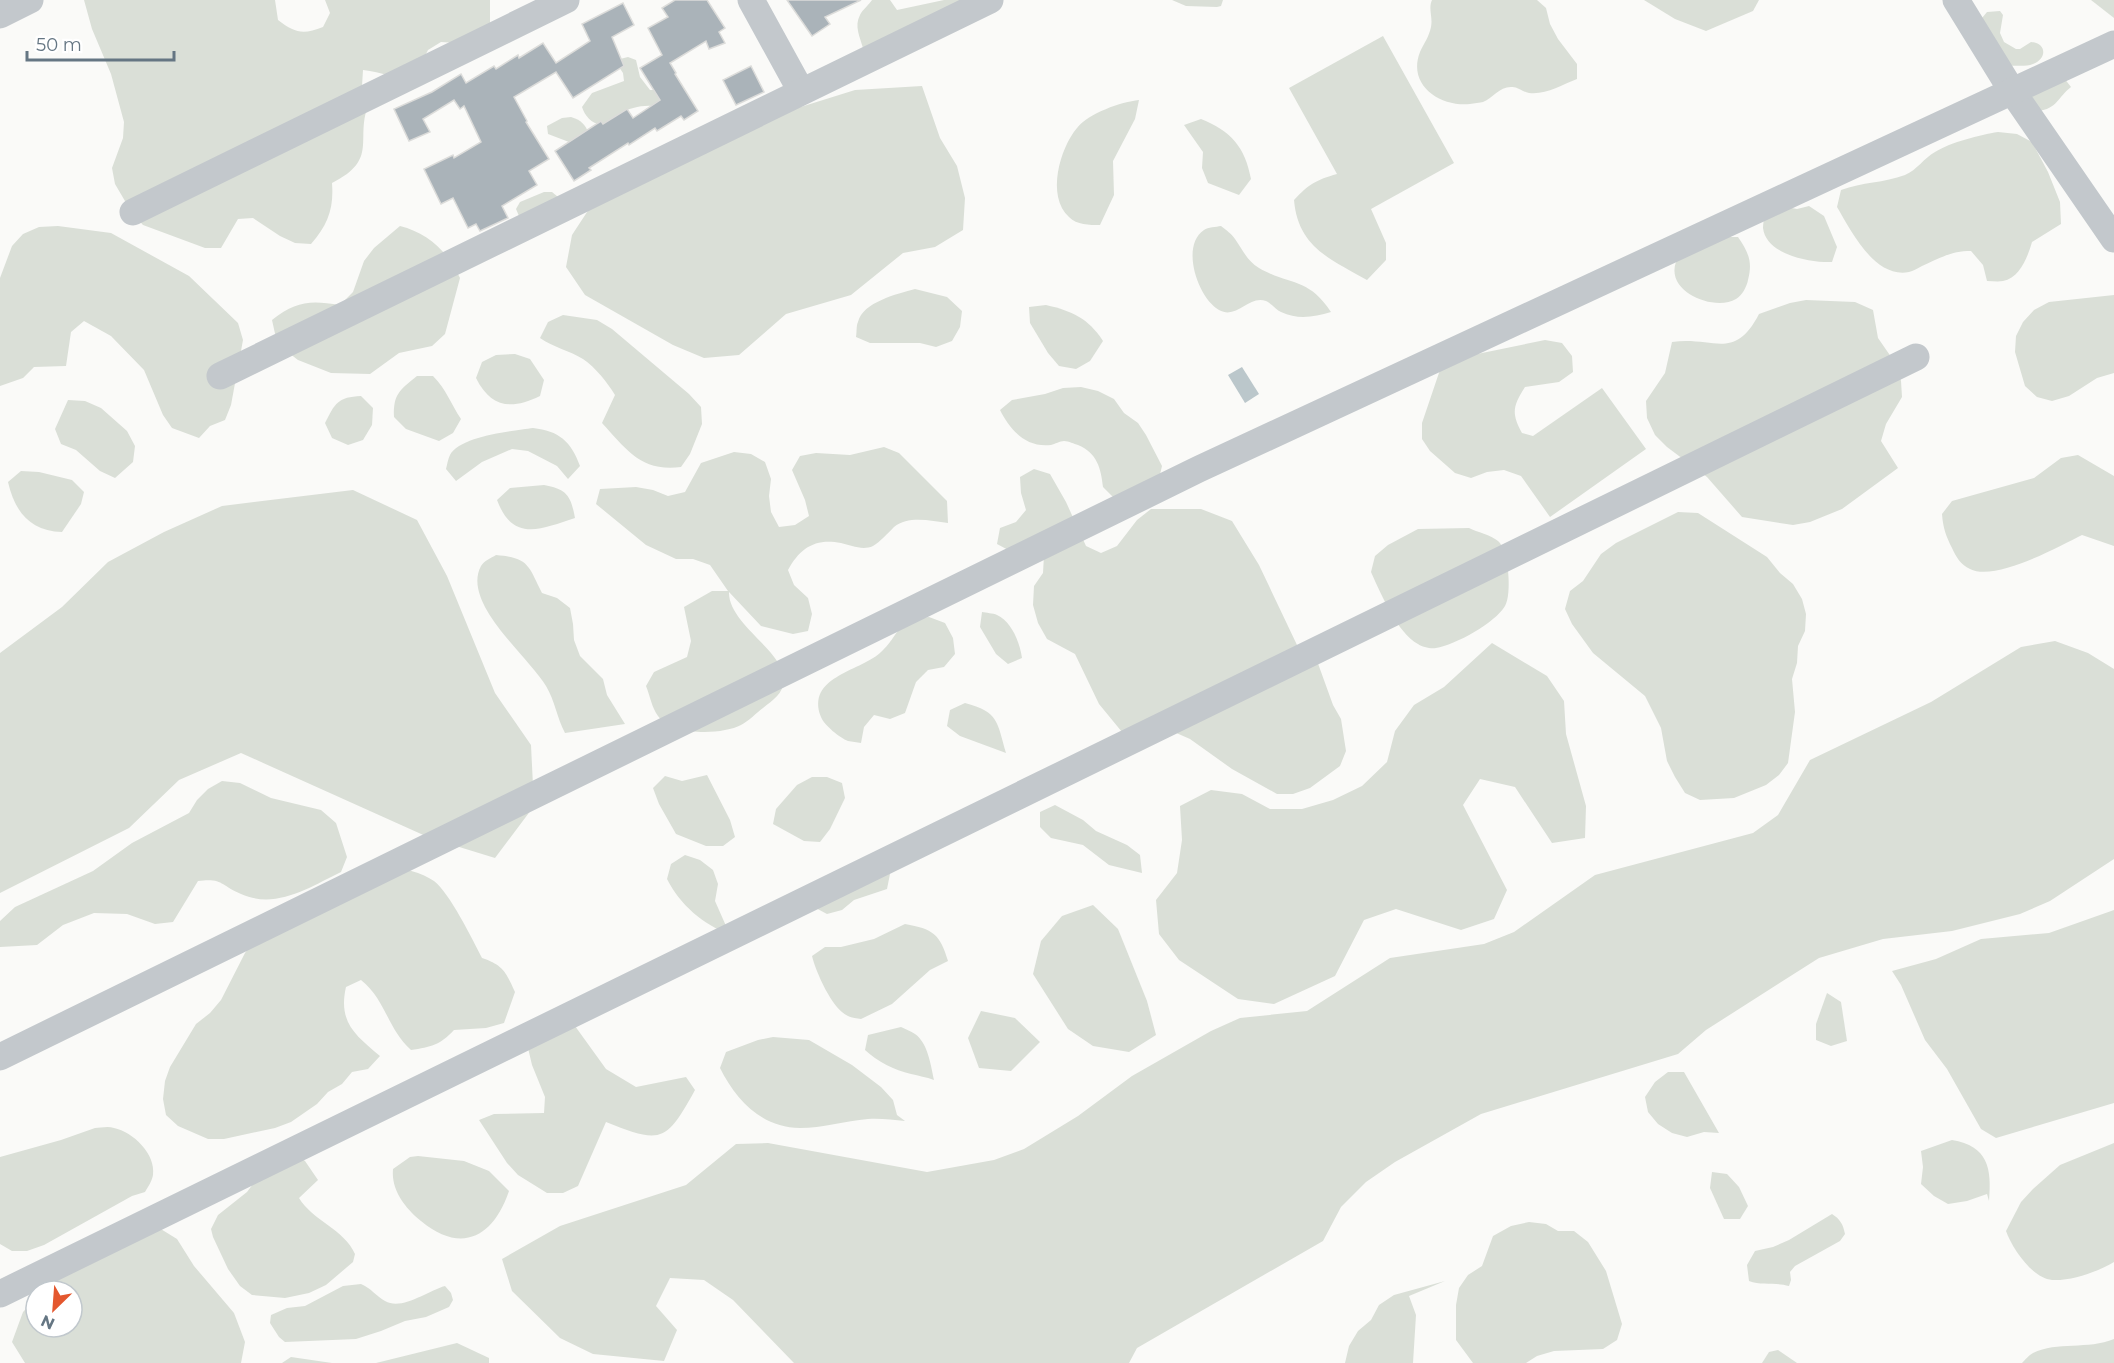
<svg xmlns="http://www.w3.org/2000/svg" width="2114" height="1363" font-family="Montserrat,sans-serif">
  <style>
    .green { fill: #dadfd7 }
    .water { fill: #bbc7cb }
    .building { fill: #aab3b9; stroke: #dcdcda; stroke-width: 1.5 }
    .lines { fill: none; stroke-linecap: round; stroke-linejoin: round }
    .minor { stroke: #c3c8cc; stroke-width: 27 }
  </style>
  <rect width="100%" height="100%" fill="#fafaf8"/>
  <g class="green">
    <path d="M84,0H275L278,20C295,33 303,35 323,27L330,13L325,0H490V30L457,43L441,42L428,50L413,80C395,79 382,72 363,70L362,86L369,103C354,139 380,159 332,183C334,208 328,225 311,244L295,243L280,236L253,218L238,219L221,248H205L143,225L132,213L115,184L112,168L123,138L124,122L111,74L92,29Z"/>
    <path d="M872,0H890L897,10L944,0H967L863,48C860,37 854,26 860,15C863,9 869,5 872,0Z"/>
    <path d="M1172,0H1223L1221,6L1217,7L1186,6Z"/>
    <path d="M1432,0H1537L1546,8L1550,24L1558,39L1577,64V79C1561,85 1546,95 1529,93C1523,92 1517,86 1511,87C1499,87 1493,98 1483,102C1480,103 1474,103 1470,104C1440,107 1407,85 1420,52C1424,43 1429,37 1431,27C1433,17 1428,9 1432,0Z"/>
    <path d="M1644,0H1759L1753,11L1706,31L1675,19Z"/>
    <path d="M2091,0H2114V18Z"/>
    <path d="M2000,11L2003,15L2000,33L2004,42L2016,49H2020L2031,42C2047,43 2047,59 2033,64C2026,67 2015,65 2007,66L1982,18L1987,12Z"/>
    <path d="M1383,36L1454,163L1371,209L1386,243V260L1367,280C1330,259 1298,247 1294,200C1309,184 1316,180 1337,174L1289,88Z"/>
    <path d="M628,57L636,60L640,77L650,90H667L660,107C646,104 631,107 619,114C615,117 611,121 607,123C595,128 585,117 582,107L592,93L624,81L623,73L619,67L620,59Z"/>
    <path d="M2064,78L2071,87C2058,97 2057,109 2038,111L2015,85Z"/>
    <path d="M922,86L940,138L957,166L965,198L963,230L935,247L903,253L851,295L786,314L739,355L704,358L673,345L585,295L566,267L572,235L591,206L791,110L855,90Z"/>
    <path d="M1139,100L1135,119L1113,161L1114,195L1100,225C1089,225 1077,225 1069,217C1046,196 1060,148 1077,128C1089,113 1121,102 1139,100Z"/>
    <path d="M571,117C581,120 585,124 589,134L569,142L548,134L547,126L562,118Z"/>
    <path d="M1201,119C1231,131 1245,147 1251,179L1239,195L1208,183L1202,168L1203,152L1184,125Z"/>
    <path d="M1998,132L2017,134L2032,142L2048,172L2060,202L2061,224L2032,242C2028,256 2020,278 2003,281C1998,282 1992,281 1987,281L1983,265L1971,251C1951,251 1940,258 1922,266C1918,268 1913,271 1909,272C1875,279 1851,231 1837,207L1841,190C1862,182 1884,183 1905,175C1917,170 1924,158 1935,152C1951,142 1980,135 1998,132Z"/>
    <path d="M544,192H552L558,197L519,216L516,209L520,202Z"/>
    <path d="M1781,206L1797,209L1809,206L1824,216L1837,247L1832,262C1811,263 1766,255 1763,228C1763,224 1764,218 1765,214Z"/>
    <path d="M58,226L111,233L189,276L238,323L243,340L231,405L225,420L210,426L199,438L172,428L163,415L144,370L111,336L84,321L71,332L66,366L34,367L23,378L0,386V278L12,246L23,234L39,227Z"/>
    <path d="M400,226C428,233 448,252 460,278L445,334L432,346L399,353L370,374L331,373L298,360L285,350L276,338L272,320C296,301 310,300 340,305L353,292L364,261L374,248Z"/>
    <path d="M1221,226C1226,230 1232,234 1235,239C1243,250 1247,261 1259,268C1290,286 1308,277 1331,312C1314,317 1298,320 1281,312C1276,310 1271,303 1266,301C1248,295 1237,320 1219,310C1198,298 1180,246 1204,230C1208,227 1216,227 1221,226Z"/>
    <path d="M1710,237H1738C1748,252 1753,261 1748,280C1747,286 1742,296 1736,299C1713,313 1655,288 1681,253C1687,246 1702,241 1710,237Z"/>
    <path d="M915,289L947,297L962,311L960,327L952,341L936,347L920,343H870L856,337C857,332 856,326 858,322C863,302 897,294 915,289Z"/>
    <path d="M2114,295V373L2097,378L2069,396L2052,401L2037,397L2025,386L2015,352L2016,336L2023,322L2034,310L2049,302Z"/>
    <path d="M1806,300L1855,302L1873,310L1878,338L1896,364L1901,381L1902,397L1886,424L1881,441L1898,468L1842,509L1810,522L1793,525L1742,517L1707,477L1667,447L1655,435L1647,418L1646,401L1665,373L1672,342C1714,336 1734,362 1759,314L1790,303Z"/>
    <path d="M1046,305C1072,311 1088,318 1103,341L1090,361L1076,369L1059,366L1048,353L1030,323L1029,307Z"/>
    <path d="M563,315L597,320L612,329L689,394L701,407L702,424L690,454L681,467C641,472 627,450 602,423L615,395C607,382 596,368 583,359C570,351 553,347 540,338L548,322Z"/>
    <path d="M1545,340L1562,343L1572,356L1573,372L1559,382L1525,387C1513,406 1511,413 1522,433L1533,436L1602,388L1646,449L1550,517L1521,476L1504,470L1487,472L1471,478L1455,473L1430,451L1422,439V423L1443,361Z"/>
    <path d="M515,354L530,359L544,380L540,396C511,410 491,408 476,378L482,362L496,355Z"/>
    <path d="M417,376H433C446,389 451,404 461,419L453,433L439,441L406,429L394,417C393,394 400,390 417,376Z"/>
    <path d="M1081,387L1098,391L1114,399L1124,413L1138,423L1146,435L1162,466L1158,483L1114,498L1103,487C1101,468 1097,453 1078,445C1074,444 1069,441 1064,441C1060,441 1055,444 1051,445C1026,448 1010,430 1000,410L1012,400L1045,394L1063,388Z"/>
    <path d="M361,396L373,408L372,425L363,440L348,445L332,438L325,423C335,403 338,397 361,396Z"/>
    <path d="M68,400L85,401L101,408L127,431L135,446L133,462L115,478L100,471L76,450L61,444L55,429Z"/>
    <path d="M533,428C559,431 571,441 580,466L568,479L557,466L528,451L512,449L482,462L456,481L446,469C447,465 448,459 450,455C460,436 513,431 533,428Z"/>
    <path d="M884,447L899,453L947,501L948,523C931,521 909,515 894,527C888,533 880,542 873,546C862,551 851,545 841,543C815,538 800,548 788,570L794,585L808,598L812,614L808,631L793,634L761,626L729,592C728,624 785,652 784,680C783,694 773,700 763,708C756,713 749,721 741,725C722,735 672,736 658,716C652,708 650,696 646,686L654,672L687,657L691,641L684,607L712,591H728L710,565L693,559H676L646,545L596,504L600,489L636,487L653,490L668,496L685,492L701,463L734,452L751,454L765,462L771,479L769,496L771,512L779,527L795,525L809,516L805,500L792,470L800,456L816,453L850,455Z"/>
    <path d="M2078,455L2114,476V546L2082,535C2058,547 1995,582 1970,569C1961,565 1956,557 1952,548C1946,536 1943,528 1942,514L1952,501L2034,478L2061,458Z"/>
    <path d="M1034,469L1050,474L1066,502L1086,546L1101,553L1117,546L1137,520L1151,509H1201L1232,521L1259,565L1297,645L1316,658L1333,705L1341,719L1346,751L1340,766L1310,788L1293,794H1277L1232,769L1190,739L1174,732H1122L1099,704L1075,654L1047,639L1038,623L1033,605L1034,586L1043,573L1044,555L1012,552L997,544L1000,528L1016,522L1026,510L1021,493L1020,477Z"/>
    <path d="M21,471L39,472L72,480L84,492L81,504L62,532C30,531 15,512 8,482Z"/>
    <path d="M544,485C567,489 571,496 575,518C541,529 513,543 497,500L510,488Z"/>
    <path d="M353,490L417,520L447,576L495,693L531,745L534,806L495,858L430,838L241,753L179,780L129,828L0,893V653L62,607L108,562L164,532L222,506Z"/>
    <path d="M1678,512L1698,513L1767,557L1780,573L1793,584L1802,599L1806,614L1805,631L1798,646L1797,663L1792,679L1795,712L1788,763L1779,775L1766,785L1734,798L1700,800L1685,793L1675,777L1667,761L1661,728L1645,696L1593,653L1572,624L1565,609L1570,591L1583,581L1601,554L1616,543Z"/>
    <path d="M1469,528C1477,532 1491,535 1498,541C1509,550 1512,595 1505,606C1495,623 1455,645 1436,648C1431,649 1422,647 1418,644C1398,634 1380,592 1371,572L1375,556L1388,545L1418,529Z"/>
    <path d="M496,555C529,558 528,565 542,593L557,598L570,608L573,624L574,640L580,656L603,679L607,695L625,724L565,733C557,718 555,701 546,686C529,657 461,603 481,566C484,561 491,558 496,555Z"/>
    <path d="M982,612C986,613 993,613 997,615C1012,622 1020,643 1022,658L1008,664L996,654L980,627Z"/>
    <path d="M929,617L945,623L953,638L955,654L944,667L928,670L916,682L905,713L890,719L874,715L864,727L861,743C857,742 852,742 848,741C840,738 824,725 821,717C806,677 858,672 880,653C901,634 894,621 929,617Z"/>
    <path d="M2055,641L2088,653L2114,669V859L2050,901L2020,914L1952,931L1883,939L1819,958L1706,1030L1678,1054L1481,1114L1395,1162L1366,1182L1341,1207L1323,1241L1137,1348L1129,1363H794L733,1300L704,1280L670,1278L656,1306L677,1330L664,1361L593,1354L560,1338L512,1291L502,1259L560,1226L686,1185L736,1144L768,1143L927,1172L994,1160L1024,1149L1078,1116L1132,1076L1211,1031L1240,1018L1307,1011L1390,958L1484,944L1514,932L1595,875L1753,833L1778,815L1810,760L1931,702L2021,647Z"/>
    <path d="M1492,643L1547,676L1564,701L1566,734L1586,806L1585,838L1552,843L1515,787L1480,779L1463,805L1507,890L1494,919L1461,930L1396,909L1364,920L1335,976L1274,1004L1238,999L1179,960L1159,934L1156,900L1177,873L1182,840L1180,806L1211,790L1242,794L1270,809H1302L1333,800L1362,786L1387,762L1395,731L1414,705L1444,687Z"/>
    <path d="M965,703C999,712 997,722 1006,753L960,736L947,726L950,710Z"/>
    <path d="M707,775L730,820L735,837L723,846H706L676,834L659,804L653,788L665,776L682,781Z"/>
    <path d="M812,777H827L842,783L845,798L830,829L820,842L804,841L773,824L776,809L797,785Z"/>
    <path d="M222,781L240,783L271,798L321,810L336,823L347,857L341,872C310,887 276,910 241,894C220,885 223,878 198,881L173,922L155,924L127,914L94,913L63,925L37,945L0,947V921L15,907L93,871L132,843L189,813L197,800L208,789Z"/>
    <path d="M1055,805L1083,820L1096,831L1127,845L1140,855L1142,873L1109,865L1083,845L1051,838L1040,827V812Z"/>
    <path d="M685,855L700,860L713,870L718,884L715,901L730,935C702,923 681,906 667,879L671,864Z"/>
    <path d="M389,865C404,869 421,872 434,881C449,892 473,940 482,958C503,965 506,972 515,992L504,1023L486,1028L454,1030C440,1045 431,1047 411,1050C387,1028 386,1000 361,980L346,987C338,1022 355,1035 380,1056L368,1069L352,1072L342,1084L328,1092L317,1104L291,1122L275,1128L224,1139H208L178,1126L166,1115L163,1099L165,1081L170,1067L196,1024L210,1013L221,1000L245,953L255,939Z"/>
    <path d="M875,868L890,874L887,889L854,900L842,910L827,914L812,906Z"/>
    <path d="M1093,905L1118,929L1147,1001L1156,1035L1129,1052L1093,1046L1068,1029L1033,974L1041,941L1062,916Z"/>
    <path d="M2114,910V1103L1996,1138L1981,1129L1947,1069L1925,1040L1901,985L1892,971L1936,959L1981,939L2049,933Z"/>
    <path d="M905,924C933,929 940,934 948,961L930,970L892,1004L861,1019C857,1018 852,1018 848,1016C832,1009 816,972 812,956L825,947H841L874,939Z"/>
    <path d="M1827,993L1841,1002L1847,1041L1831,1046L1816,1040V1024Z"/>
    <path d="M981,1011L1015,1018L1040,1042L1011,1071L979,1068L968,1038Z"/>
    <path d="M575,1026L606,1069L636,1087L686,1077L695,1090C666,1143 661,1144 606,1122L578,1186L563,1193H547L518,1175L507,1163L479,1120L494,1114L544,1113L545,1097L532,1065L528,1048Z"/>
    <path d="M901,1027C905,1029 911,1031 915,1034C928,1043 931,1066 934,1080C926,1077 919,1076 911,1074C894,1070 878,1062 865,1050L868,1035Z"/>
    <path d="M773,1037L809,1040L852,1065L881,1087L893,1100L897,1115L905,1121C893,1120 880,1118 868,1119C845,1121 822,1128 800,1128C762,1128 736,1100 720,1068L726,1052L758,1040Z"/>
    <path d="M1668,1072H1684L1719,1133L1704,1132L1687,1137L1672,1133L1658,1124L1648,1112L1645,1097L1655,1082Z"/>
    <path d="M95,1128C100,1128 108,1126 114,1128C133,1132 156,1154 153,1175C152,1181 148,1187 145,1192L132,1196L44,1245L27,1251H12L0,1244V1157L61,1140Z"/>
    <path d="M1952,1140C1988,1146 1992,1168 1989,1201L1987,1194L1967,1201L1948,1204L1934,1196L1921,1184L1923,1167L1921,1151Z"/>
    <path d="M2114,1143V1262C2097,1272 2072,1281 2052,1280C2032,1278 2012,1248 2006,1231L2021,1202L2033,1189L2060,1165Z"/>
    <path d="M298,1156L305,1161L318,1180L299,1198C313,1221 344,1229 355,1254L353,1262L326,1285L309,1293L285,1298L252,1295L240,1286L228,1269L213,1237L211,1229L218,1215L247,1192L253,1184Z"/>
    <path d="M418,1156L464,1161L489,1171L509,1191C493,1238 461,1254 421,1221C405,1208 391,1190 393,1169L410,1157Z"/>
    <path d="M1712,1172L1727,1174L1739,1187L1748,1206L1740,1219H1724L1710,1188Z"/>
    <path d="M1832,1214C1840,1219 1843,1224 1845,1234L1840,1241L1795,1266L1790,1272L1791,1280L1789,1286C1776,1282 1762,1286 1749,1281L1747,1265L1755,1251L1773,1247L1789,1240Z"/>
    <path d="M1529,1222L1546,1224L1558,1231H1574L1588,1242L1606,1271L1622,1324L1617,1340L1603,1349L1554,1351L1537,1356L1526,1363H1473L1456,1340V1305L1459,1288L1468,1275L1482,1266L1493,1236L1511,1226Z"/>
    <path d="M151,1223L177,1239L194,1266L234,1313L245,1342L241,1363H25L12,1342L23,1312L36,1298V1327H72V1291H42L90,1240Z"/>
    <path d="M1445,1281L1409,1296L1416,1315L1413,1363H1345L1349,1346L1358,1331L1371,1320L1379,1305L1394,1295Z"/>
    <path d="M361,1284C371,1288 376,1296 385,1301C402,1311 427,1291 445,1286L451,1293L453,1300L449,1307L426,1317L405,1321L381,1331L356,1339L285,1342L279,1337L270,1323L271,1315L287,1308L305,1306L343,1286Z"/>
    <path d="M2114,1339V1363H2022C2025,1360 2029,1355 2033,1353C2057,1341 2088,1350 2114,1339Z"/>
    <path d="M457,1343L489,1358V1363H376Z"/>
    <path d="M1778,1350L1797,1363H1762L1769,1352Z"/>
    <path d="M291,1357L332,1363H282Z"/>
  </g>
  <path class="water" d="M1242,367L1259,394L1245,403L1228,375Z"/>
  <g class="building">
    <path d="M675,0H707L725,28L719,32L725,43L709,49L706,41L670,63L676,73L675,74L698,111L684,120L681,116L657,131L655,128L629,145L628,143L589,168L591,170L574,181L555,151L601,121L603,124L627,109L633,118L660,100L640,68L662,55L648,28L668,17L662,8Z"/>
    <path d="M787,0H861L825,17L830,24L812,36Z"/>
    <path d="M623,3L634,25L612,37L624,66L573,98L556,72L514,97L527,121L526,122L549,159L529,171L537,185L502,206L508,218L480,231L476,224L468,228L453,198L441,204L424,169L453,155L454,158L481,142L464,106L460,109L454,100L423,119L430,132L409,141L394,109L432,92L461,74L466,83L494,66L496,69L518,55L519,58L543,43L556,63L590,41L582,24Z"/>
    <path d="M751,66L764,92L736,105L723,80Z"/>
  </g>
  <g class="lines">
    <g class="minor">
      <path d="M751,0L801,91"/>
      <path d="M1956,0L2012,91L2114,239"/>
      <path d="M0,15L30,0"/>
      <path d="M133,212L566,0"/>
      <path d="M220,376L990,0"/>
      <path d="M0,1057L1199,469L2114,44"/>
      <path d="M0,1294L1916,357"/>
    </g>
  </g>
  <g transform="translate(54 1309) rotate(205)"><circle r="28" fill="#ffffff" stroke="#c1c8cd" stroke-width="1.5"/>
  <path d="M0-4.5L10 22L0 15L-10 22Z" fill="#e4572e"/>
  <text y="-9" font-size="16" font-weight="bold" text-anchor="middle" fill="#657683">N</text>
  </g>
  <path d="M27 51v9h147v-9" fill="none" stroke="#657683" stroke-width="3"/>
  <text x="36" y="51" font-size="18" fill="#657683" stroke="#ffffff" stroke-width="4.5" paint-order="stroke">50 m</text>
</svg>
